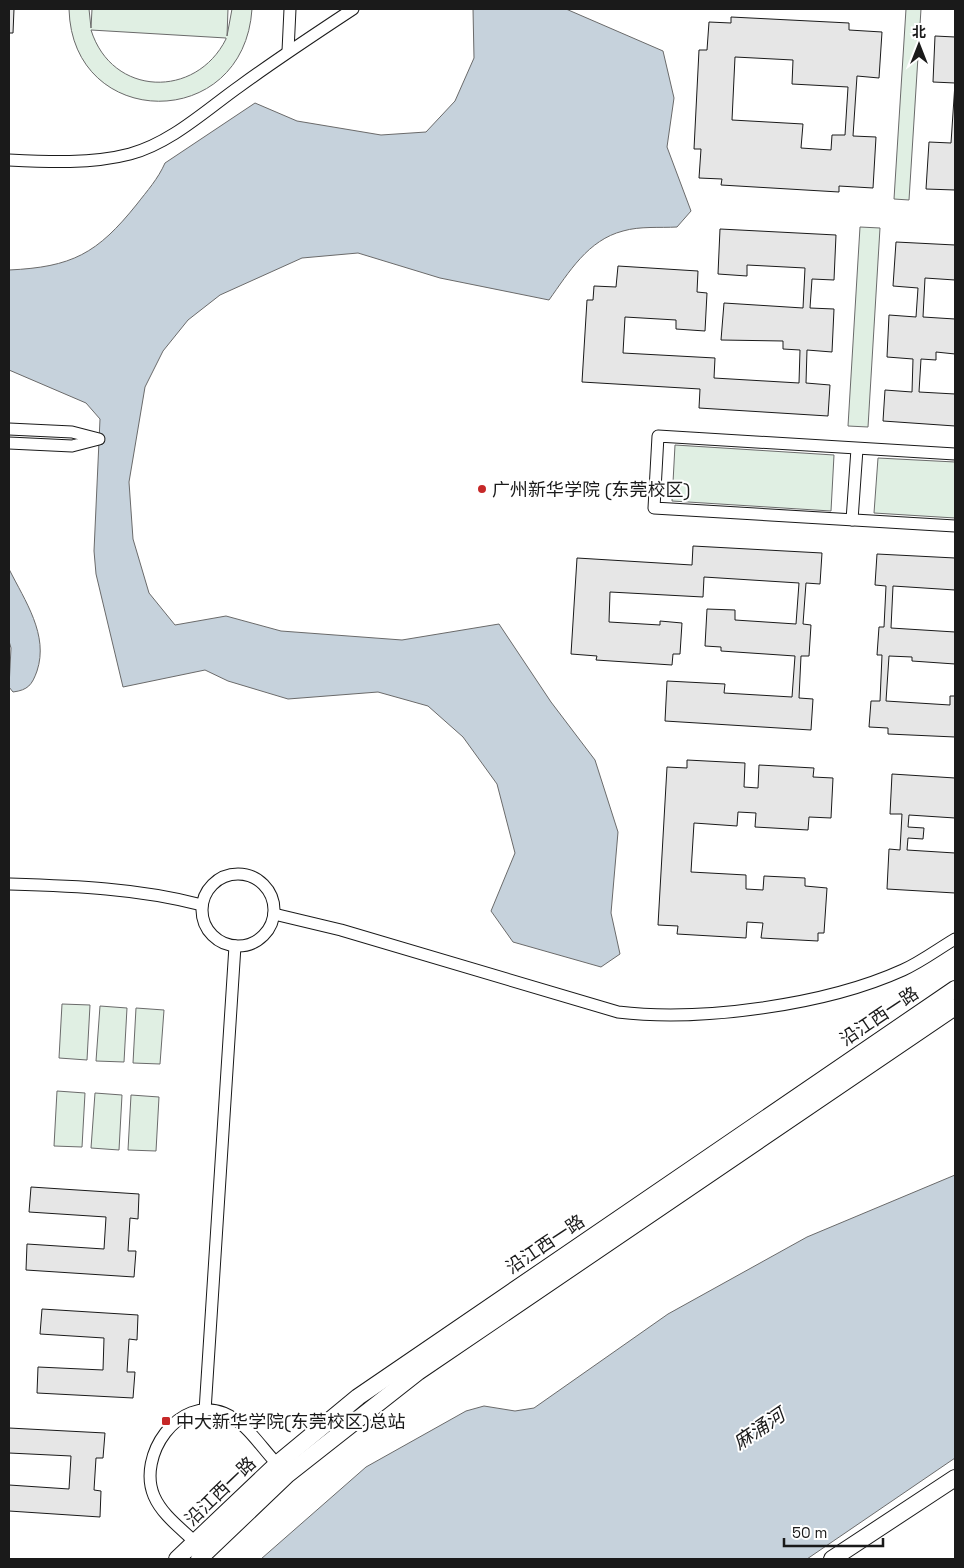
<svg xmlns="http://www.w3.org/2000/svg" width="964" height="1568" font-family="'Space Grotesk','Noto Sans SC',sans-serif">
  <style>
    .green { fill: #e0efe3; stroke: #6a6a6a; fill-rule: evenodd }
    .water { fill: #c6d2dc; stroke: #6a6a6a }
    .building { fill: #e6e6e6; stroke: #1a1a1a; fill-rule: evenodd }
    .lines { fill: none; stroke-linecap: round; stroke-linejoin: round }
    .street-casing { stroke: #1a1a1a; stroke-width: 13 }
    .secondary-casing { stroke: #1a1a1a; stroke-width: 18 }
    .street { stroke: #fff; stroke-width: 11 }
    .secondary { stroke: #fff; stroke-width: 16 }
    .poi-dot { fill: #c62828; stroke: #fff; stroke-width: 2 }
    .labels { text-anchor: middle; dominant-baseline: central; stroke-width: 4; stroke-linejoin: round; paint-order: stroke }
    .poi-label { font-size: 18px; fill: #1a1a1a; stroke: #fff; text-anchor: start }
    .street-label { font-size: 18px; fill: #1a1a1a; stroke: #fff }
    .water-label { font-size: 19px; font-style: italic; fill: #1a1a1a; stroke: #fff }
  </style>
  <rect width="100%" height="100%" fill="#fff"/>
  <g class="green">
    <path d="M69,9H89L91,28L92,9H228L227,36L232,9H252C244,133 72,131 69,9ZM91,30L226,38V39C196,99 112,97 91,30Z"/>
    <path d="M906,9H921L909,200L894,199Z"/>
    <path d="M860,227L880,228L868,427L848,426Z"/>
    <path d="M675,445L834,455L831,511L672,501Z"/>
    <path d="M878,458L955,462V518L874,513Z"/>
    <path d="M62,1004L90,1005L87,1060L59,1058Z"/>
    <path d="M100,1006L127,1008L124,1062L96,1061Z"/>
    <path d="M136,1008L164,1010L160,1064L133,1063Z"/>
    <path d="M57,1091L85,1093L82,1147L54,1146Z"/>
    <path d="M95,1093L122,1095L119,1150L91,1148Z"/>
    <path d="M131,1095L159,1097L156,1151L128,1150Z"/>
  </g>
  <g class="water">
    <path d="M473,9H566L663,51L674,98L667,147L691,211L677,227C660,228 640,226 623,231C588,240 569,272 549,300L440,278L358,253L302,258L220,295L188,320L163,351L145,387L129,482L133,539L149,593L175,625L226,616L281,631L402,640L499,624L551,702L595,760L618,832L611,913L620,954L601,967L513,942L491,911L515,853L497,784L463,737L428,706L378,692L288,699L228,681L205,670L123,687L96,574L94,551L100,419L86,403L9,370V270C72,267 97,254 137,204C147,191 158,179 165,163L255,103L297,121L381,135L426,132L455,101L474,58Z"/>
    <path d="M9,569C25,601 49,635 37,671C32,685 28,690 13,692L9,687L11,648L9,641Z"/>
    <path d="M955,1175V1458L807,1559H261L366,1467L466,1411L484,1406L515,1411L534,1408L668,1314L807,1237Z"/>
  </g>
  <g class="building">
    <path d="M9,9H14L13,33H9Z"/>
    <path d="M731,17L849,23V30L882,32L879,78L857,76L853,136L876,137L873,188L839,186V192L721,185L722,179L699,178L701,149H694L699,50H707L709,22L731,23ZM735,57L793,60L792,84L848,87L845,135H832L831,150L801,148L803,124L732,120Z"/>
    <path d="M935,36L955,37V190L926,189L929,142L951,143L955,83L933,82Z"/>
    <path d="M720,229L836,235L834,280L812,279L810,308L834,309L832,352L807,350L806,383L830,385L828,416L699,408L700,389L582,382L587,300H593L594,286L616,287L618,266L698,271L697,292L707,293L705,331L676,329V320L625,317L623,353L715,358L714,378L799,383L800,350L783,349V341L721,340L724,303L803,308L805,268L747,265V276L718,274Z"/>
    <path d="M896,242L955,245V280L925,278L923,317L955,319V354L936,352V360L921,359L919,392L955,394V426L883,421L885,390L912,392L913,359L887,357L889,315L916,317L918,288L893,286Z"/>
    <path d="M693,546L822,553L820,584L806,583L803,624L811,625L809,656H801L799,698L813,699L811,730L665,721L667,681L725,684L724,693L792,697L795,656L721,651V647L705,646L707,609L735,610V620L796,624L799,583L704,577L703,597L610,592L609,622L660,625V621L682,623L680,654H673L672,665L596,660L597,656L571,654L577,558L692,565Z"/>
    <path d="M877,554L955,558V590L893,586L891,628L955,632V664L912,661V657L889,656L886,701L950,705V696H955V737L888,734V728L869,727L871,701H880L882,655H877L879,627H884L886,586L875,585Z"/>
    <path d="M687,760L745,763L744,787L758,788L759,765L814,768L813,777L833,778L831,818L809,817L808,830L755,827L756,813L738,812L737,826L694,823L691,872L746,875V889L763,890L764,876L805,878V886L827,888L824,933H818V941L761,938L763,923L747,922L746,938L677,934L678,926L658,925L667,767L687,768Z"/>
    <path d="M892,774L955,778V818L909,815L908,827L924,828L923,839L908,838L907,850L955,853V893L887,889L889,849L900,850L902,814H890Z"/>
    <path d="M31,1187L139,1194L138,1219L130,1218L128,1251H136L134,1277L26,1270L27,1244L104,1249L106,1217L29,1212Z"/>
    <path d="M42,1309L138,1315L137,1340L129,1339L127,1372H135L133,1398L37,1393L38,1367L103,1370L104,1338L40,1334Z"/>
    <path d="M9,1428L105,1433L103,1458H96L94,1490L101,1491L100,1517L9,1511V1485L69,1489L71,1456L9,1453Z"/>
  </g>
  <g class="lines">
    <defs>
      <g id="street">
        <path d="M288,51L290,9"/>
        <path d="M9,160C48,162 92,164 130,154C171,143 206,110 240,86C277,59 315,34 353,9"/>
        <path d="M9,429L72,432L99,439L72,446L9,443"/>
        <path d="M955,454L658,436L654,508L955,526"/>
        <path d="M852,520L857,449"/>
        <circle cx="238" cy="910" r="36"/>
        <path d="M9,884C73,886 139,888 202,905"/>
        <path d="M274,914L341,930L618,1012C701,1022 826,1005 903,970C921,962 938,949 955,939"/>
        <path d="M205,1411L235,946"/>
        <path d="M200,1547C185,1531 163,1517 154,1496C137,1456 178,1395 224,1413C248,1423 263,1451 281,1468"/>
      </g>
      <g id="secondary">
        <path d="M177,1559L277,1464L358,1397L955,989"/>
        <path d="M199,1559L287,1475L418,1372L955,1007"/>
        <path d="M832,1559L955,1478"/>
      </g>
    </defs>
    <use href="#street" class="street-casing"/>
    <use href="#secondary" class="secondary-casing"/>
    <use href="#street" class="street"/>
    <use href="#secondary" class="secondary"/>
  </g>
  <g class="poi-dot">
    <circle cx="482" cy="489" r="5"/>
    <rect x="161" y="1416" width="10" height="10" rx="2.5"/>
  </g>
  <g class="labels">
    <g class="poi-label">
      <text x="492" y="489">广州新华学院 (东莞校区)</text>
      <text x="176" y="1421">中大新华学院(东莞校区)总站</text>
    </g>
    <g class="street-label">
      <text transform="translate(879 1016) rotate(-34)">沿江西一路</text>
      <text transform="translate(545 1244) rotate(-34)">沿江西一路</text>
      <text transform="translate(220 1491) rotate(-44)">沿江西一路</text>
    </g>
    <g class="water-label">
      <text transform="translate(759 1429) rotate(-34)">麻涌河</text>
    </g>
  </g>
  <rect width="964" height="1568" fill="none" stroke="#1a1a1a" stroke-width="20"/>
  <g transform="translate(919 45)" stroke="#ffffff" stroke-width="4" paint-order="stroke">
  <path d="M0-4L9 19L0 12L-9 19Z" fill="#1a1a1a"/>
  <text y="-8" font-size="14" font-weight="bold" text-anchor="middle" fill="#1a1a1a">北</text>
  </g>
  <path d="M784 1538v8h99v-8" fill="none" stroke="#1a1a1a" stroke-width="2.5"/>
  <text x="792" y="1538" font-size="15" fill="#1a1a1a" stroke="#ffffff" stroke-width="4" paint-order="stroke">50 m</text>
</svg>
